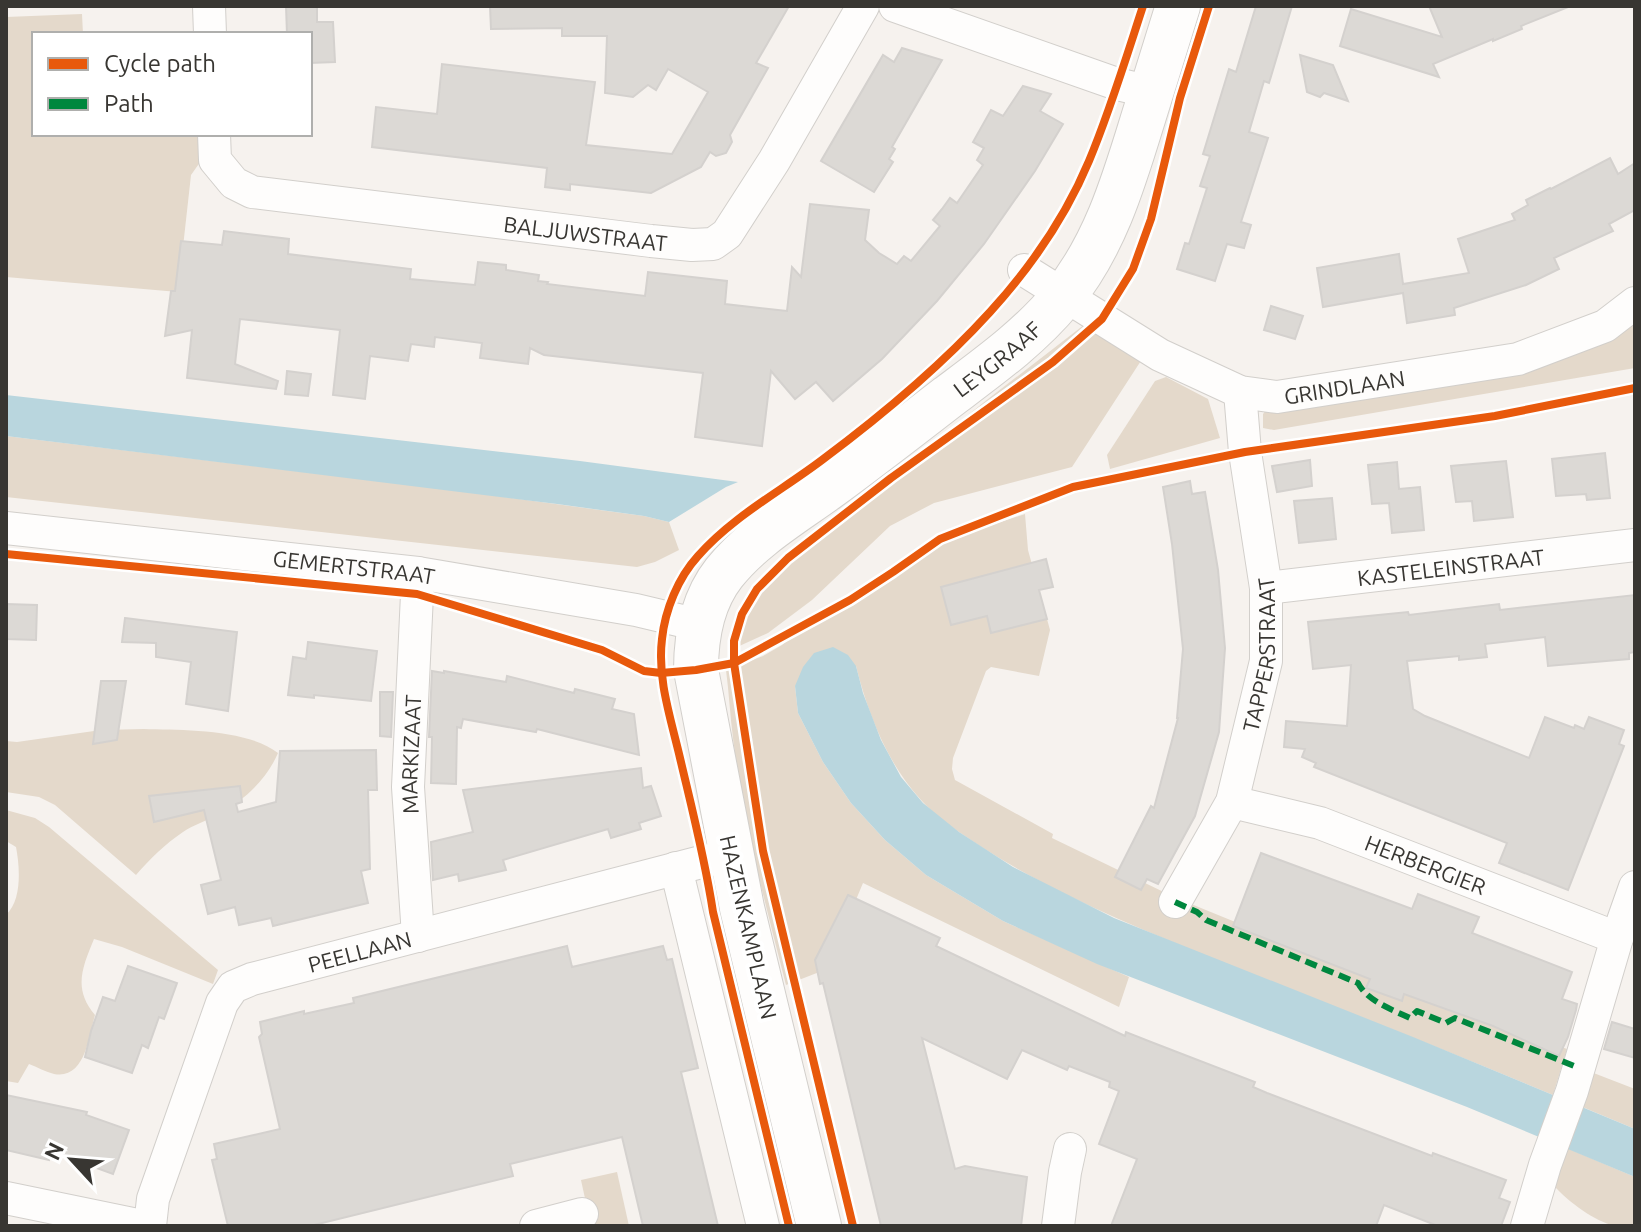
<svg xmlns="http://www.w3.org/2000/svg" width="1641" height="1232" font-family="Ubuntu,sans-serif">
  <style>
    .green { fill: #e4d9cb }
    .water { fill: #b9d6de }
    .building { fill: #dcd9d5; stroke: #d4d1ce; stroke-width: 2 }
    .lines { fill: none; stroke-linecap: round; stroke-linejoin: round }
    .street-casing { stroke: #d2cfcb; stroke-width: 34 }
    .secondary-casing { stroke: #d2cfcb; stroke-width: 46 }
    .street { stroke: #fefdfc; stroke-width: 32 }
    .secondary { stroke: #fefdfc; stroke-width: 44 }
    .quiet { stroke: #00873e; stroke-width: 6; stroke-dasharray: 12 6; stroke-linecap: butt }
    .cycleway-casing { stroke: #fff; stroke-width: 13 }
    .cycleway { stroke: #e8590c; stroke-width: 8 }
    .labels { text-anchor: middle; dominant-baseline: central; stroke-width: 8; stroke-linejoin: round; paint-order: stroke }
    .street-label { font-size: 22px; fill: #383632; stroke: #fff }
  </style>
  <rect width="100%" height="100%" fill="#f6f2ee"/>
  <g class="green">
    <path d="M82,14L83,34H34V134H200L203,158L191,175L178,292L6,277V17Z"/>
    <path d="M1635,313V368L1274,430L1263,428V414L1271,404L1378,385Z"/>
    <path d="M1089,321L1146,353L1072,467L934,503L890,526L812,600L768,633L735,648L736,638L759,591L776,571L826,528L988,399Z"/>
    <path d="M1166,377L1208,399L1220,438L1110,469L1107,455L1155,381Z"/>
    <path d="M6,436L437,488L644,516L669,522L679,550L655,562L637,567L6,497Z"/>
    <path d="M1025,514L1028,550L1050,630L1039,676L991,667L986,671L953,758L952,769L955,780L1053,834L1052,838L1174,897L1367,976L1567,1049L1553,1095C1443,1049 1333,1006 1222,962C1140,929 1058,896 983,848C962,834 938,819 921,800C887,763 868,714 856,666L795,686L798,713L823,762L851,803L885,840L926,875L1003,921L1129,977L1119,1007L863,883L827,969L786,985C765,903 743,821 733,738C730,715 729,693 726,670L763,656L782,645L826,609L874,579L920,554L957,536Z"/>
    <path d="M144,729C181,730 248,729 278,753C266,781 243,801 217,815C206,821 193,825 183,832C165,844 150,859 136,875L55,805L39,797L6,792V741L17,742L101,730Z"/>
    <path d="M6,810L35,818L49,827L218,970L213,984L122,947L94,939C82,968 73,989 95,1015C89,1036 85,1080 54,1074C46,1072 37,1067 29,1064L18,1083L6,1081V915C22,900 20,868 16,847L6,841Z"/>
    <path d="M1591,1072L1635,1089V1129L1580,1106Z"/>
    <path d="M1567,1148L1635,1177V1226C1629,1226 1621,1227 1615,1226C1594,1221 1569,1202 1555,1187Z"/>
    <path d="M617,1172L629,1226H591L581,1180Z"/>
  </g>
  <g class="water">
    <path d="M6,395L580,461L738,482L726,487L669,522L644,516L557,504L6,436Z"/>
    <path d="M833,647L848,655L856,666L863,693L881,740L901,777L923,803L959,832L1013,867L1114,918L1413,1037L1635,1129V1177L1467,1107L1097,964L1003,921L926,875L885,840L851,803L823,762L798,713L795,686L803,667L814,653Z"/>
  </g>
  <g class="building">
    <path d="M286,6H317V22H333L335,62L310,63V34H287Z"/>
    <path d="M490,6H789L756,63L768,68L730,135L732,142L726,153L716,156L710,152L701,167L651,193L570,184V190L545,187L547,168L372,147L376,107L437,114L442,64L595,82L586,145L672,154L708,92L668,69L656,90L648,85L633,97L605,93L607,36H562V28L491,29Z"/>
    <path d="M1256,6H1292L1269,83L1264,81L1249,132L1268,138L1241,222L1251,225L1244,248L1227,244L1215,281L1177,269L1185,243L1189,244L1207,188L1200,186L1210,156L1203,154L1229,69L1236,72Z"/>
    <path d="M1429,6H1568V7L1521,26L1522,29L1493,41V39L1433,64L1439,77L1340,46L1351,9L1442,37Z"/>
    <path d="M902,48L942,60L892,147L895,149L889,159L893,162L874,192L821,161L883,55L894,62Z"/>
    <path d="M1300,55L1333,65L1348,101L1324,93L1320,97L1307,92Z"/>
    <path d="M1023,86L1051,94L1040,111L1063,124L1035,171L984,244L937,301L882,359L833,401L816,382L795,399L771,371L762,446L695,437L703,373L544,355L530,348L528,364L480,358L482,343L435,337L434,347L411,344L408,361L370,356L365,399L333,395L340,330L240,319L235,364L278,381L276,389L187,378L192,330L165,336L171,291H175L181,241L222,245L224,231L289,239L288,254L411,269L410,279L442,282L475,285L478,262L506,265V270L539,275L538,281L548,282L547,284L645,296L648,272L727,281L725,304L787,311L792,267L801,277L810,204L869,210L865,240L879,253L897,264L904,256L911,261L940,226L933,220L942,209L950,198L957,203L983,165L977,160L984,148L973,142L991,110L1003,116Z"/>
    <path d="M1610,158L1618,174L1635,163V210L1609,224L1613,231L1554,258L1559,269L1526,285L1454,308L1455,315L1407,323L1403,293L1323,307L1317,268L1399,254L1403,284L1469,273L1458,239L1515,220L1512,214L1528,205L1526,200L1550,188L1551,189Z"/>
    <path d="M1271,306L1303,316L1295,339L1264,330Z"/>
    <path d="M287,371L311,374L308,396L285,394Z"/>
    <path d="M1605,453L1610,498L1587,500L1586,494L1556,496L1552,459Z"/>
    <path d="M1310,460L1312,486L1277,492L1272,466Z"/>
    <path d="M1506,461L1513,517L1474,521L1472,501L1456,502L1451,466Z"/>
    <path d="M1397,462L1399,489L1420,487L1424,530L1392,533L1389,503L1372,504L1368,465Z"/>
    <path d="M1190,481L1192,494L1205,492L1218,570L1225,648L1219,732L1195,816L1158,884L1147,879L1141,890L1115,877L1151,806L1154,808L1178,718H1177L1183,649L1172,544L1163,487Z"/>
    <path d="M1332,498L1336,539L1299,543L1294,501Z"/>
    <path d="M1046,559L1053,587L1039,590L1047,619L991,633L987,616L951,625L941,587Z"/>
    <path d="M1635,595V652L1629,653V659L1548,666L1545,637L1485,644L1487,657L1459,660V656L1407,661L1413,709L1425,716L1529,758L1545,717L1574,728L1575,725L1584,729L1589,717L1624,730L1619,744L1624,746L1568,890L1499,863L1507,843L1314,767L1316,763L1302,757L1305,749L1284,747L1286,721L1347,726L1351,665L1313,669L1308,622L1408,612L1409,615L1499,604L1500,610Z"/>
    <path d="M6,604L37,605L36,640L6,639Z"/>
    <path d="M125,618L237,632L228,711L186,704L191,662L156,657V643L122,642Z"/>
    <path d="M308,642L377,651L371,701L314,695V698L288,695L293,657L306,659Z"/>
    <path d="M432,671L444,673V671L506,682L507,676L574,693L575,689L615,699L612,709L634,714L639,755L537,729L536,732L463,719L461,728L457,727L456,784L431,783L432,737H429Z"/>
    <path d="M101,681H126L117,740L93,744Z"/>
    <path d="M380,692H393L391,737L380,736Z"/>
    <path d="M376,750L377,790H368L370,869L361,871L368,903L273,926L271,918L239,925L235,907L208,914L201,885L221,880L204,810L154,822L149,796L240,786L242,802L236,804L238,812L276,802L280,751Z"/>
    <path d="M641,768L643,788L651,786L661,816L639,823L641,829L611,838L608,829L503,860L506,870L459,881L458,874L433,880L431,842L473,832L463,790Z"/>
    <path d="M1261,853L1412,909L1418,894L1479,917L1472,933L1572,972L1562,999L1577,1004L1576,1010L1568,1037L1559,1056L1493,1026L1404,994L1402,1001L1366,988L1370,979L1233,926Z"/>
    <path d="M848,895L940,938L936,946L1125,1036L1126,1032L1151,1042L1255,1082L1253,1087L1267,1093L1432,1156L1433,1153L1506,1180L1499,1198L1510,1202L1501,1226H1438L1384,1205L1376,1226H1111L1137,1159L1099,1144L1119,1091L1109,1087L1110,1082L1069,1066L1067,1070L1022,1050L1007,1079L922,1038L955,1169L965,1166L1027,1177L1021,1226H881L823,983L820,984L815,960Z"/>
    <path d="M567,946L572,967L663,946L667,960L672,959L698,1068L681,1072L718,1226H643L622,1137L510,1164L513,1176L310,1226H228L212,1160L217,1159L214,1144L280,1129L259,1037L262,1034L260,1022L304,1011V1014L354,1003L353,998Z"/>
    <path d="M128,966L177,983L164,1019L159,1017L148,1048L142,1045L132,1073L85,1057L91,1031L103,997L115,1001Z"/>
    <path d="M1612,1022L1635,1029V1058L1604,1049Z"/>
    <path d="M6,1095L87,1112L86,1115L129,1130L113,1174L50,1151L49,1160L6,1150Z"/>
  </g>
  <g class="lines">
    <defs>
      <g id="street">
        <path d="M209,6L210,34"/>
        <path d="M895,6L1117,84L1151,92"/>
        <path id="s1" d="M214,134L215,160L234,183L252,192L651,241L692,245L713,244L727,234L774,161L863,6"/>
        <path id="s2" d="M1024,270L1160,355L1240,392L1277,397L1518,359L1605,326L1635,303"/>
        <path id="s3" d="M6,528L418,573L636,610L699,625"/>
        <path id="s4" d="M1266,588L1635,545"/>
        <path id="s5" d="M1232,802L1320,823L1617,938"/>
        <path d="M676,868L763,1226"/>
        <path id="s6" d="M1175,902L1232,802L1266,661V588L1245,452L1240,392"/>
        <path id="s7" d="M418,936L408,787L418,573"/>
        <path d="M6,1198L142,1226"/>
        <path id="s8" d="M150,1226L153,1199L222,1003L233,987L252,979L705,861L732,856"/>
        <path d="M536,1226L582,1214"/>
        <path d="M1058,1226L1065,1172L1070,1149"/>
        <path d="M1527,1226L1545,1165L1572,1091L1617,938L1635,887"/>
      </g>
      <g id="secondary">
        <path id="s9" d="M819,1226L742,908L696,670C696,635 702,601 724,573C752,538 791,515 827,489C868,459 908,428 948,397C988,367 1030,337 1062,298C1104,247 1123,184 1142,122C1154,83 1166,45 1178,6"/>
      </g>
    </defs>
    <use href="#street" class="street-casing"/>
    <use href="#secondary" class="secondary-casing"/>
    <use href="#street" class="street"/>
    <use href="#secondary" class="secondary"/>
    <path class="quiet" d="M1175,902L1197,912L1206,920L1358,983C1367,1001 1393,1010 1410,1018L1417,1011L1446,1023L1455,1018L1579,1068"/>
    <defs>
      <g id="cycleway">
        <path d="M6,554L417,594L602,650L644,671L661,673L696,670L734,663L850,600L893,572L940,539L1073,487L1245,452L1495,416L1635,388"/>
        <path d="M789,1226L713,912C705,859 692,809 680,758C671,719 657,679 662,639C665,610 678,578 698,556C732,517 781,491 822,460C881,416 940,367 990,312C1030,268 1066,216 1089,161C1110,111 1126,58 1143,6"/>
        <path d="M853,1226L763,851L734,663V641L742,614L757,589L788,558L891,478L1053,362L1102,319L1133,269L1151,219L1180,98L1209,6"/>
      </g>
    </defs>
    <use href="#cycleway" class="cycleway-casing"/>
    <use href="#cycleway" class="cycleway"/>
  </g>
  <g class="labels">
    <g class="street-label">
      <text stroke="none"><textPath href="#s1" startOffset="412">BALJUWSTRAAT</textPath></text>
      <text stroke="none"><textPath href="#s9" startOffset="1020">LEYGRAAF</textPath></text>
      <text stroke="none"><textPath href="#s2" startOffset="354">GRINDLAAN</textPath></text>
      <text stroke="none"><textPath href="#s4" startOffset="186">KASTELEINSTRAAT</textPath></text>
      <text stroke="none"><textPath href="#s3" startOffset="350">GEMERTSTRAAT</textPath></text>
      <text stroke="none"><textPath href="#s6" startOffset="266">TAPPERSTRAAT</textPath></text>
      <text stroke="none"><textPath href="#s7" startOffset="182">MARKIZAAT</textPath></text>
      <text stroke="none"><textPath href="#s5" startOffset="204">HERBERGIER</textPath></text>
      <text transform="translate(749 927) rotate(77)">HAZENKAMPLAAN</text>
      <text stroke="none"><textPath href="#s8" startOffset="386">PEELLAAN</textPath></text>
    </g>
  </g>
  <rect width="1641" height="1232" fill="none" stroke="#383632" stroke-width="16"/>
  <rect x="32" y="32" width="280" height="104" fill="#ffffff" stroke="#afafad" stroke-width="2"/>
  <rect x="48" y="58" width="40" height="12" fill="#e8590c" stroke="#afafad" stroke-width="2"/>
  <text x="104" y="72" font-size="24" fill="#383632">Cycle path</text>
  <rect x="48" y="98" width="40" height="12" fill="#00873e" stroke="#afafad" stroke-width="2"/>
  <text x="104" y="112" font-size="24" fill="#383632">Path</text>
  <g transform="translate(72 1160) rotate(296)" stroke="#ffffff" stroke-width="6" paint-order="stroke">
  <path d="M0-6L14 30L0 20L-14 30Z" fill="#383632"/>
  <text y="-12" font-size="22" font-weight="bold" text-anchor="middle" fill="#383632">N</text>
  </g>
</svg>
